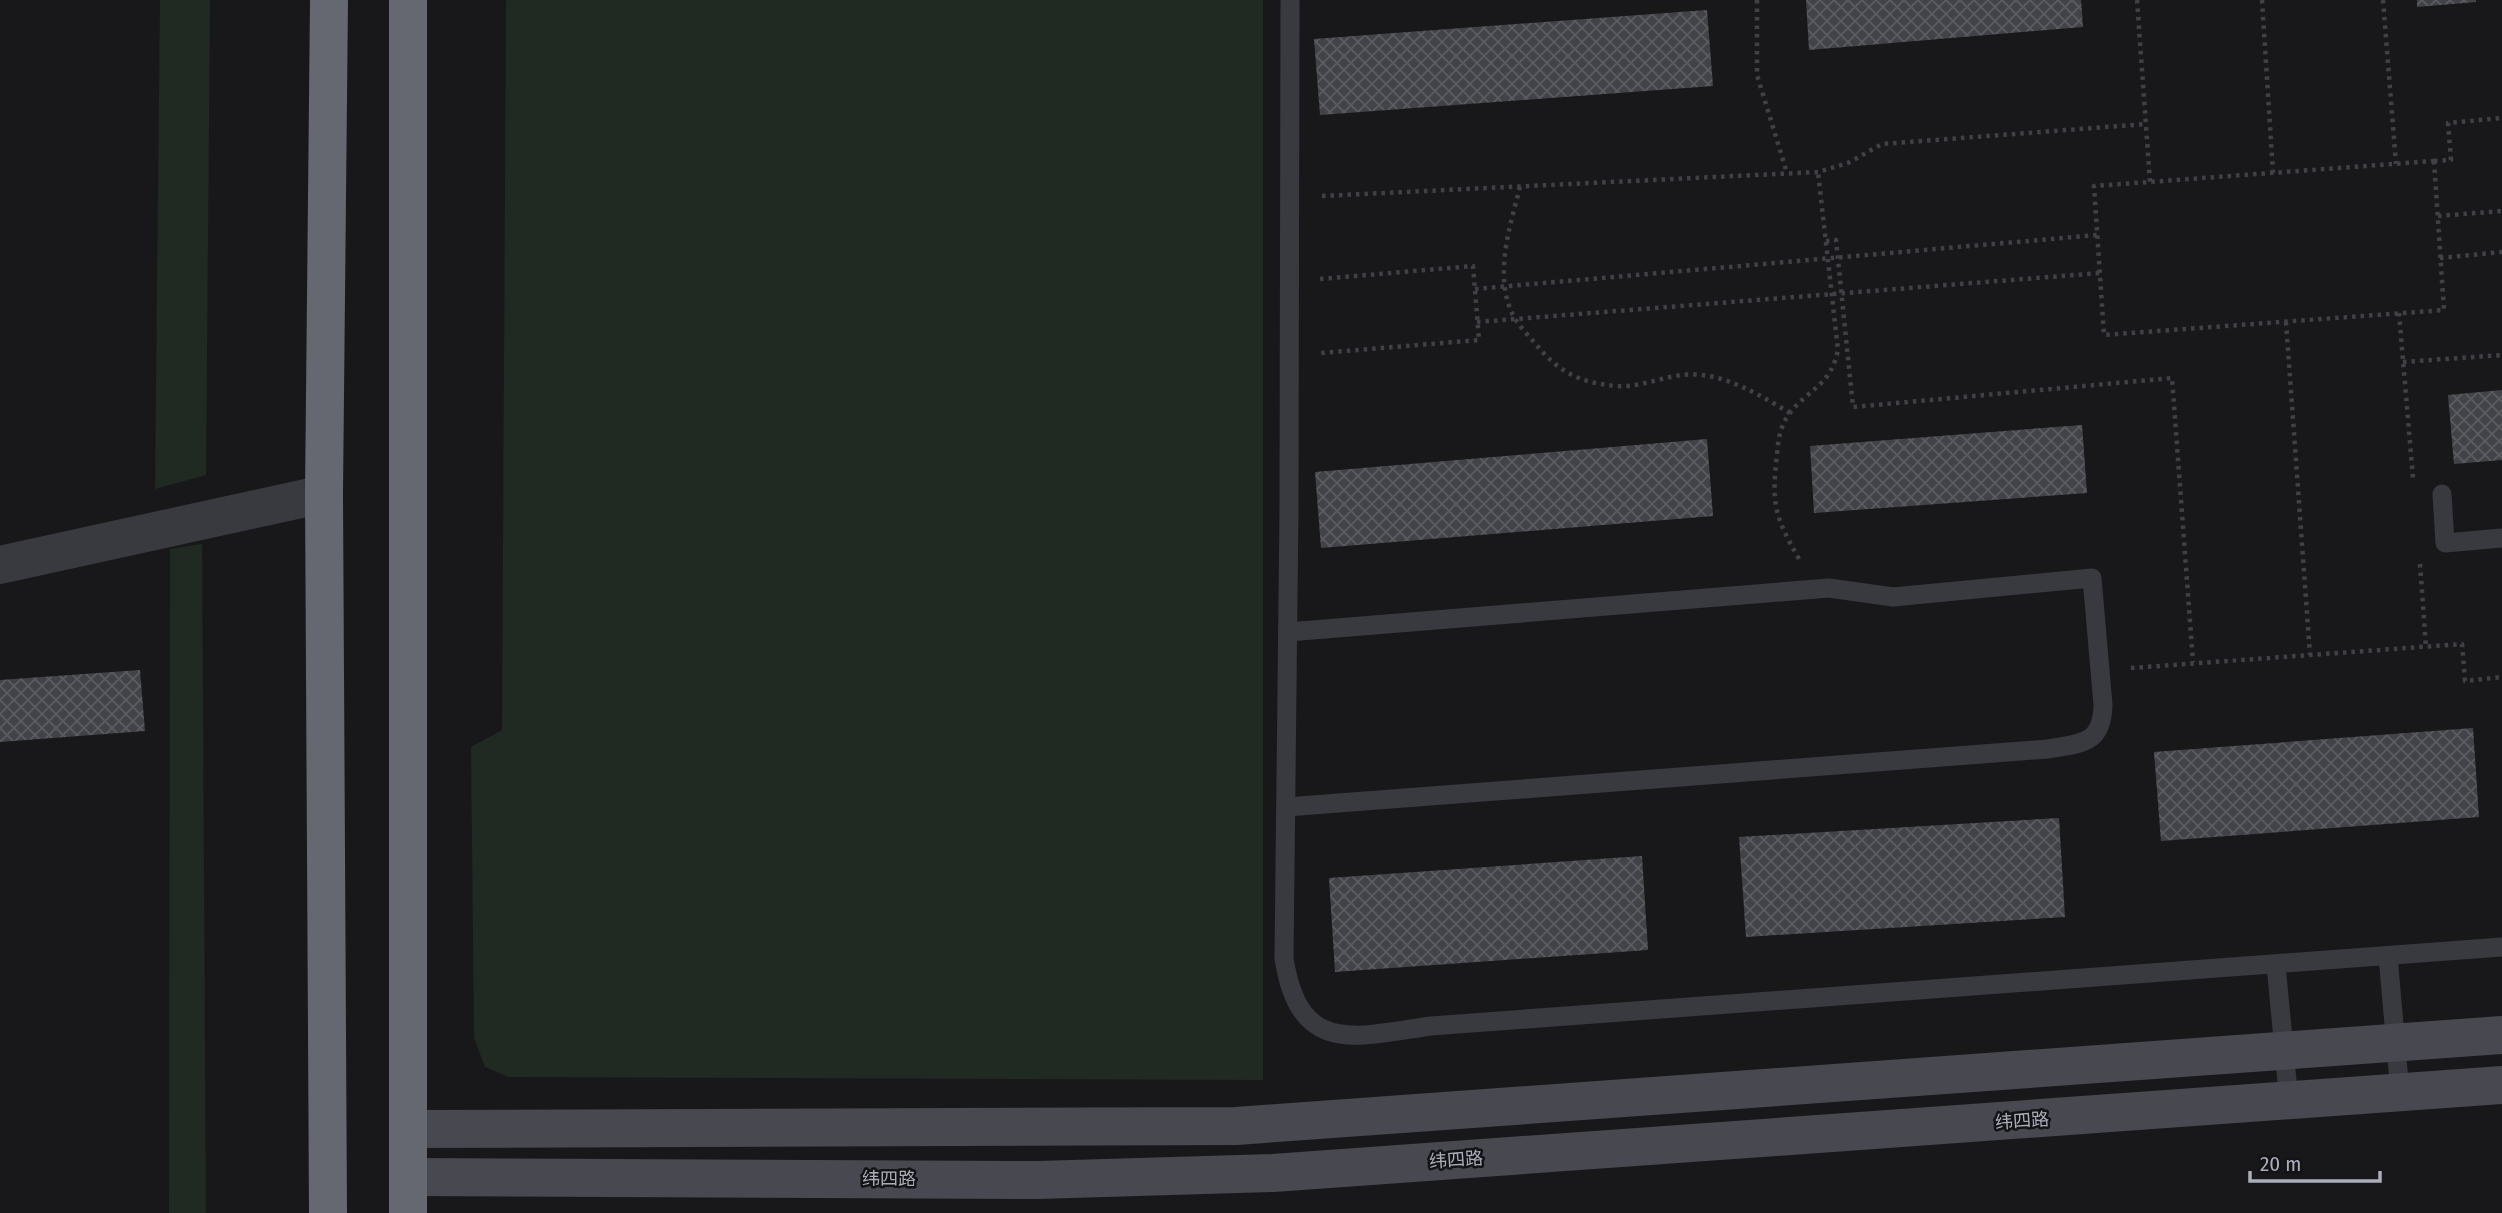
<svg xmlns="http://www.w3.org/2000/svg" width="2502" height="1213" font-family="'Fira Sans Condensed','Noto Sans SC',sans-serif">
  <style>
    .grass { fill: #202922 }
    .building { fill: url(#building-cross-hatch) }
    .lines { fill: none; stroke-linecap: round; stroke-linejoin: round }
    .path { stroke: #3f4147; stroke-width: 4.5; stroke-dasharray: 3.5 5; stroke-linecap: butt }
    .lane { stroke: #393a40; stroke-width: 19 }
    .street { stroke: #393a40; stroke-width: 38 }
    .secondary { stroke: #474850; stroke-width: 38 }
    .highway { stroke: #656771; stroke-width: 38 }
    .labels { text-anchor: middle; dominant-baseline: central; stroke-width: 5; stroke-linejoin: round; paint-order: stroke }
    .street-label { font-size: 18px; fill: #aaaebb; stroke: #131316 }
  </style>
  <defs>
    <pattern id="building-cross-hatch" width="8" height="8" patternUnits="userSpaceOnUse" patternTransform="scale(1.75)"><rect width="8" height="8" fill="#424348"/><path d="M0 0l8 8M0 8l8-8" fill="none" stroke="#5b5c60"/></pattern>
  </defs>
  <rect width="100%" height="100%" fill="#18181b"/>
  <g class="grass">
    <path d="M160,0H210L206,475L155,489Z"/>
    <path d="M506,0H1263V1080L509,1077L485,1067L474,1038L471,747L502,730Z"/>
    <path d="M202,544L206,1213H169L170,549Z"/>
  </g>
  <g class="building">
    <path d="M1806,0H2081L2083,27L1809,50Z"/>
    <path d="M2417,0H2476V2L2417,7Z"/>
    <path d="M1707,10L1713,86L1320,115L1314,39Z"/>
    <path d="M2502,390V460L2454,464L2448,395Z"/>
    <path d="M2082,425L2087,493L1814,513L1810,446Z"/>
    <path d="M1707,439L1713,516L1321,548L1315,472Z"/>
    <path d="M140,670L145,731L0,742V680Z"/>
    <path d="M2473,728L2479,817L2161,841L2154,752Z"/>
    <path d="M2059,818L2065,917L1746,937L1739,837Z"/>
    <path d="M1642,856L1648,950L1335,972L1329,878Z"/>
  </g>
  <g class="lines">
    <g class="path">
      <path d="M1757,0V75L1787,173"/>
      <path d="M2137,0L2150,182"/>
      <path d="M2262,0L2273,173"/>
      <path d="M2383,0L2396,164"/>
      <path d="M2434,161L2444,310L2104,335L2094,186Z"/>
      <path d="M2434,161L2451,160L2448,123L2502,118"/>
      <path d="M1520,187C1510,226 1494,274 1512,313C1517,324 1527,334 1535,343C1558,372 1580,383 1617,386C1645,388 1672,371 1702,375C1734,379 1763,397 1790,413"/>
      <path d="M1322,196L1818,172L1848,163L1882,144L2146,124"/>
      <path d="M2438,216L2502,211"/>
      <path d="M1826,241L1836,240L1853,407L2172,378L2193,662"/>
      <path d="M2440,258L2502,252"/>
      <path d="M1320,279L1473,266L1479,340L1321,353"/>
      <path d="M1475,289L2097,235"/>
      <path d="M2399,313L2413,478"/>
      <path d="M1477,322L2100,273"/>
      <path d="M2286,322L2310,655"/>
      <path d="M2403,362L2502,355"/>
      <path d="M1799,559C1775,517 1771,504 1777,455C1778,440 1780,427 1789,414C1809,388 1830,387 1838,350L1818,172"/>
      <path d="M2420,564L2426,647"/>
      <path d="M2131,668L2462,644L2465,681L2502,677"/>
    </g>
    <g class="lane">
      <path d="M1290,0L1289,508L1284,958C1299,1056 1354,1037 1431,1026L2502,947"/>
      <path d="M2442,494L2445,543L2502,538"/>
      <path d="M1286,807L2048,749C2081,743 2102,745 2103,705L2092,578L1893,597L1829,588L1288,632"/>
      <path d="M2388,956L2400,1093"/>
      <path d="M2276,965L2289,1102"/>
    </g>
    <path class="street" d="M0,565L324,494"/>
    <g class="secondary">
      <path d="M408,1129L1236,1126L2502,1035"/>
      <path d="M408,1177L1038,1180L1273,1173L2502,1085"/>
    </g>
    <g class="highway">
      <path d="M328,1213L324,494L329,0"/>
      <path d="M408,1213V0"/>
    </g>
  </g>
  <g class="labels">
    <g class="street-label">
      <text transform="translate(2022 1121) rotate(-4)">纬四路</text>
      <text transform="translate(1456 1160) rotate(-4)">纬四路</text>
      <text x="889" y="1179">纬四路</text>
    </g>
  </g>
  <path d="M2250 1171v10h130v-10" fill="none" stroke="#aaaebb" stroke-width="3.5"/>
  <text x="2260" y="1171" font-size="21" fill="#aaaebb" stroke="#131316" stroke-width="5" paint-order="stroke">20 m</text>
</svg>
